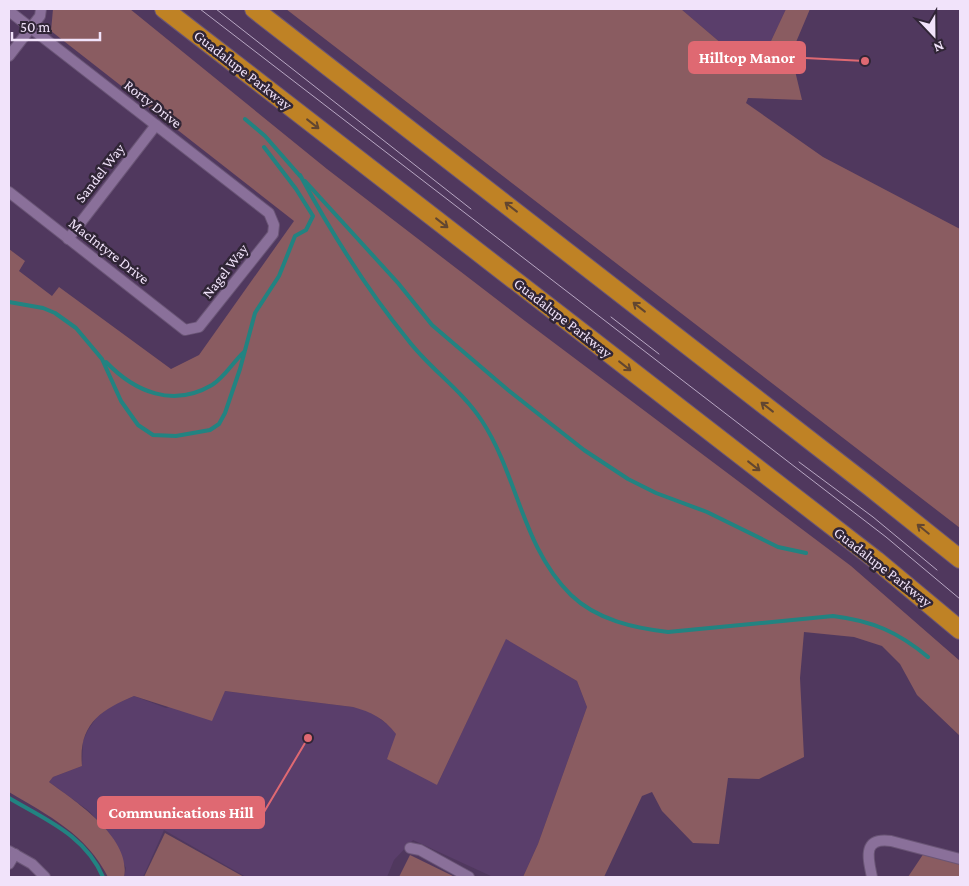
<svg xmlns="http://www.w3.org/2000/svg" width="969" height="886" font-family="'Crimson Pro',serif">
  <style>
    .built { fill: #5a3e6b }
    .green { fill: #8a5c61 }
    .lines { fill: none; stroke-linecap: round; stroke-linejoin: round }
    .stream { stroke: #228381; stroke-width: 4 }
    .minor-casing { stroke: #6a5576; stroke-width: 12 }
    .motorway-casing { stroke: #6a5576; stroke-width: 20 }
    .minor { stroke: #8a709a; stroke-width: 10 }
    .motorway { stroke: #bf8225; stroke-width: 18 }
    .tram { stroke: #b8a7c3; stroke-width: 1 }
    .oneway { stroke: #624630 }
    .labels { text-anchor: middle; dominant-baseline: central; stroke-width: 5; stroke-linejoin: round; paint-order: stroke }
    .street-label { font-size: 15px; fill: #f1e3fa; stroke: #302536 }
    .leader { fill: none; stroke: #df6972; stroke-width: 2 }
    .callout-dot { fill: #df6972; stroke: #302536; stroke-width: 2 }
    .callout { fill: #df6972; stroke: #df6972; stroke-width: 2 }
    .callout-label { font-size: 16px; text-anchor: middle; font-weight: bold; fill: #fff }
  </style>
  <rect width="100%" height="100%" fill="#50385e"/>
  <g class="built">
    <path d="M681,9H786L756,73Z"/>
    <path d="M506,638L577,681L587,707L538,844L523,877H493L413,840L394,860L387,877H246L164,830L143,877H124L126,868L107,831L89,811L49,782L53,777L82,766L83,741L88,730L97,717L111,706L134,696L166,708L225,691L353,707L369,711L390,726L437,785Z"/>
  </g>
  <g class="green">
    <path d="M53,9H130L327,169L525,321L851,566L960,661V736L917,695L900,664L882,646L854,637L804,632L800,678L804,757L759,779L728,778L719,844L693,843L662,811L652,792L642,796L604,877H523L538,844L587,707L577,681L506,639L437,785L387,759L396,734C384,718 371,712 353,707L225,691L212,721L134,696C100,710 78,725 82,766L53,777L49,782C75,801 132,838 124,877H108C86,834 49,816 9,792V249L25,261L19,271L52,296L59,287L171,369L199,355L294,221L51,31Z"/>
    <path d="M286,9H681L756,73L786,9H810L791,54L802,100L748,98L746,103L823,157L960,229V528Z"/>
    <path d="M165,833L244,877H144Z"/>
    <path d="M924,853L960,864V877H908Z"/>
    <path d="M410,855L455,877H399Z"/>
  </g>
  <g class="lines">
    <g class="stream">
      <path d="M245,119L265,136L300,176"/>
      <path d="M300,175C331,232 367,290 408,340C430,369 462,390 482,421C518,476 522,547 571,595C597,620 634,628 668,632L833,616C873,621 898,632 928,657"/>
      <path d="M305,181L398,283L432,325L508,390L584,450L628,479L656,493L707,512L778,547L806,553"/>
      <path d="M9,302L43,308L55,313L76,328L102,359L121,401L138,425L153,435L176,436L210,430L219,424L225,413L240,369L255,313L279,276L295,236L306,230L313,216L296,189L264,147"/>
      <path d="M106,362C135,392 173,408 212,385C225,377 233,362 244,352"/>
      <path d="M9,798C46,820 85,835 103,877"/>
    </g>
    <defs>
      <g id="minor">
        <path d="M9,11L269,213L274,225L273,234L199,327L185,330L9,192"/>
        <path d="M9,56L40,16L41,9"/>
        <path d="M68,239L156,125"/>
        <path d="M410,848L420,850L469,877"/>
        <path d="M9,851L32,864L45,877"/>
        <path d="M9,864L15,854"/>
        <path d="M872,877C868,858 862,837 891,841L960,859"/>
      </g>
      <g id="motorway">
        <path d="M164,9L876,560L960,630"/>
        <path d="M254,9L870,487L960,559"/>
      </g>
    </defs>
    <use href="#minor" class="minor-casing"/>
    <use href="#motorway" class="motorway-casing"/>
    <use href="#minor" class="minor"/>
    <use href="#motorway" class="motorway"/>
    <g class="tram">
      <path d="M200,9L886,537L960,599"/>
      <path d="M216,9L471,209"/>
      <path d="M611,317L659,354"/>
      <path d="M799,462L873,517L937,570"/>
    </g>
  </g>
  <defs><path id="oneway-shaft" d="M-6 0H5M1.5-3L5.5 0L1.5 3" fill="none" stroke-width="1.6" stroke-linecap="round" stroke-linejoin="round" transform="scale(1.25)"/></defs>
  <g class="oneway">
    <use href="#oneway-shaft" transform="translate(313 124) rotate(38)"/>
    <use href="#oneway-shaft" transform="translate(511 207) rotate(-142)"/>
    <use href="#oneway-shaft" transform="translate(442 223) rotate(38)"/>
    <use href="#oneway-shaft" transform="translate(639 307) rotate(-142)"/>
    <use href="#oneway-shaft" transform="translate(625 366) rotate(38)"/>
    <use href="#oneway-shaft" transform="translate(767 407) rotate(-142)"/>
    <use href="#oneway-shaft" transform="translate(754 466) rotate(38)"/>
    <use href="#oneway-shaft" transform="translate(923 529) rotate(-141)"/>
  </g>
  <g class="labels">
    <g class="street-label">
      <text transform="translate(243 70) rotate(38)">Guadalupe Parkway</text>
      <text transform="translate(153 104) rotate(38)">Rorty Drive</text>
      <text transform="translate(100 173) rotate(-52)">Sandel Way</text>
      <text transform="translate(109 251) rotate(38)">MacIntyre Drive</text>
      <text transform="translate(225 271) rotate(-52)">Nagel Way</text>
      <text transform="translate(563 318) rotate(38)">Guadalupe Parkway</text>
      <text transform="translate(883 567) rotate(38)">Guadalupe Parkway</text>
    </g>
  </g>
  <path class="leader" d="M865 61L805 58M308 738L264 812"/>
  <g class="callout-dot">
    <circle cx="865" cy="61" r="5"/>
    <circle cx="308" cy="738" r="5"/>
  </g>
  <g class="callout">
    <rect x="689" y="42" width="116" height="31" rx="5"/>
    <rect x="98" y="797" width="166" height="31" rx="5"/>
  </g>
  <g class="callout-label">
    <text x="747" y="63">Hilltop Manor</text>
    <text x="181" y="818">Communications Hill</text>
  </g>
  <rect width="969" height="886" fill="none" stroke="#f1e3fa" stroke-width="20"/>
  <g transform="translate(934 35) rotate(158)" stroke="#302536" stroke-width="4" paint-order="stroke">
  <path d="M0-4L9 19L0 12L-9 19Z" fill="#f1e3fa"/>
  <text y="-8" font-size="14" font-weight="bold" text-anchor="middle" fill="#f1e3fa">N</text>
  </g>
  <path d="M12 32v8h88v-8" fill="none" stroke="#f1e3fa" stroke-width="2.5"/>
  <text x="20" y="32" font-size="15" fill="#f1e3fa" stroke="#302536" stroke-width="4" paint-order="stroke">50 m</text>
</svg>
